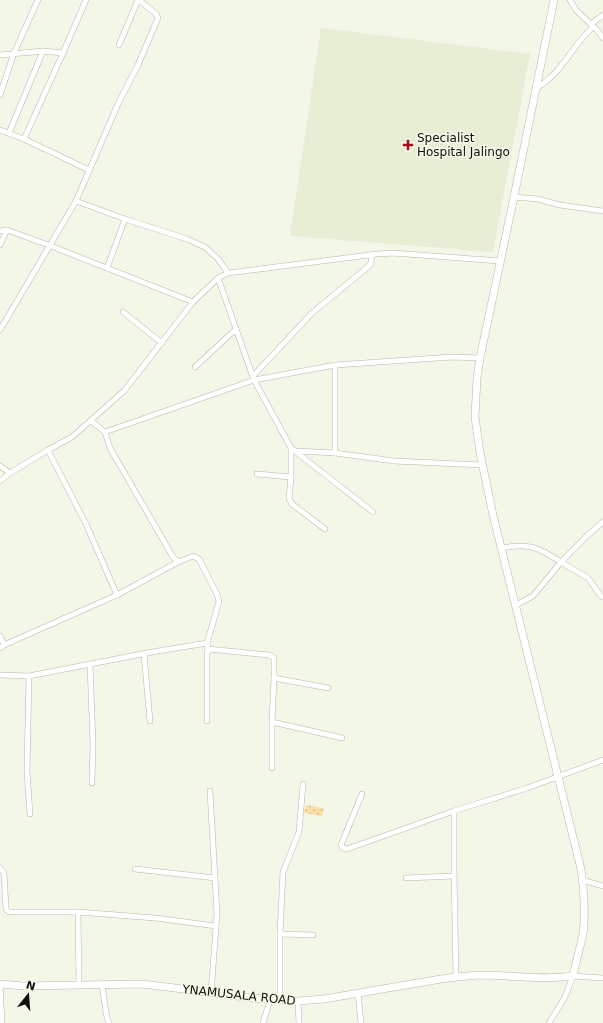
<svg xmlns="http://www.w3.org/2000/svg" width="603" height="1023" font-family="'DejaVu Sans',sans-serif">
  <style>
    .built { fill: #e8eed6 }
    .green { fill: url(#green-dots) }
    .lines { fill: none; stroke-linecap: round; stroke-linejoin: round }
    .street-casing { stroke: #b5b9aa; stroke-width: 6 }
    .secondary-casing { stroke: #b5b9aa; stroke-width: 8 }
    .street { stroke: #fff; stroke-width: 5 }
    .secondary { stroke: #fff; stroke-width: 7 }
    .poi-dot { fill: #a50e1a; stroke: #f3f7e7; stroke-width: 1.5 }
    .labels { text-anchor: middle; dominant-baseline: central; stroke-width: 3; stroke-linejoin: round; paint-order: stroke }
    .poi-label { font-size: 12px; fill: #10110c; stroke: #f3f7e7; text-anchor: start }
    .street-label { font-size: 12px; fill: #10110c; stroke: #f3f7e7 }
  </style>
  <defs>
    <pattern id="green-dots" width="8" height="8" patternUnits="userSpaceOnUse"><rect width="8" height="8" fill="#fcdeaa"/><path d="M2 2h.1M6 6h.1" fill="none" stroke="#d7bd91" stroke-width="1.8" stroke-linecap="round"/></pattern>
  </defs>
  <rect width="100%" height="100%" fill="#f3f7e7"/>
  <path class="built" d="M321,28L530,54L493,252L290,236Z"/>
  <path class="green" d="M306,805L324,808L322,816L304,813Z"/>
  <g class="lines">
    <defs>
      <g id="street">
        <path d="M139,0L156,14L158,18L138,65L118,104L76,201L125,219L187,239L205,247L218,259L228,273"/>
        <path d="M570,0L576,10L597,30L603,38"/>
        <path d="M591,24L603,15"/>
        <path d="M119,45L138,0"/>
        <path d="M0,55L43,51L63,53"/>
        <path d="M536,89C544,83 551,78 557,71C570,56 579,39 593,27"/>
        <path d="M0,95L14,53L38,0"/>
        <path d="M0,130L24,139L89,170"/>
        <path d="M9,133L43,51"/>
        <path d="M24,139L63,53L86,0"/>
        <path d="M514,197L538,199L560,205L603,211"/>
        <path d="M0,231L7,230L51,246L193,302"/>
        <path d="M0,245L7,230"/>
        <path d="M107,268L125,219"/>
        <path d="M218,278L254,380L291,448V477L289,498L292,504L325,529"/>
        <path d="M123,312L162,343"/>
        <path d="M0,330L76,201"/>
        <path d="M195,367L236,329"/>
        <path d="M253,376L312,313L369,266L371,263L372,255"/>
        <path d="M91,421L105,432L110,448L173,557L178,562L193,556L199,559L217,594L219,602L207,643"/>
        <path d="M105,432L254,380L335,365L452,357L480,358"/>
        <path d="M291,448L295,451L335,453L394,461L482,465"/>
        <path d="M296,452L373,512"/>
        <path d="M335,453V365"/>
        <path d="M0,466L10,473"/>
        <path d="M257,474L291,477"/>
        <path d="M0,481L10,473L48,450L72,437L124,391L193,302L218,278L228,273L377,254L393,253L500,261"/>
        <path d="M502,548C529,543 538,547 561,562L587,536L603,522"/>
        <path d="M117,595L178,562"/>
        <path d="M516,605L533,596L561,562L588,578L601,596L603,597"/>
        <path d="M0,636L4,645L0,648"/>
        <path d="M4,645L117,595L86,524L48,450"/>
        <path d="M144,654L150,721"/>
        <path d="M90,664L93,744L92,783"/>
        <path d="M0,675L29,676L152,652L207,643L208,649L269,655L274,658V678L272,722V768"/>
        <path d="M29,676L27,771L30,814"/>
        <path d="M274,678L328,688"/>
        <path d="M207,721V655L208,649"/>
        <path d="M272,722L342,738"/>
        <path d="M210,791L217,914L211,993"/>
        <path d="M362,794L341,845L343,848L347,849L454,811L527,788L603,760"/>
        <path d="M454,811V871L456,977"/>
        <path d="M0,868L4,873L6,909L9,912H78L155,918L216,926"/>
        <path d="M135,869L215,878"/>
        <path d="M406,878L454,876"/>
        <path d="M582,880L603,886"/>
        <path d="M78,912L79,985"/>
        <path d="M280,934L313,935"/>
        <path d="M0,984L2,1023"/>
        <path d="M102,985L107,1018L109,1023"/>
        <path d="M358,993L361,1023"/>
        <path d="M280,1001V934L283,872L299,832L303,784"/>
        <path d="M298,1001L299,1023"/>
        <path d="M263,1023L270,1000"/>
        <path d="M549,1023L565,997L573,976L603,978"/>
      </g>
      <path id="secondary" d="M0,984L23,986L142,984L167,987L252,998L298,1001L324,999L441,979C456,977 471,975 487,975C515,976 544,980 573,976C576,962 580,948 583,934C586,912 584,891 581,869L493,515L480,453L475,417L477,378L480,358L514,197L554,0"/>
    </defs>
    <use href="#street" class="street-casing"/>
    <use href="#secondary" class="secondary-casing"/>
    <use href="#street" class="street"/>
    <use href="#secondary" class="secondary"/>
  </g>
  <path class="poi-dot" d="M406 139h4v4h4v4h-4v4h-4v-4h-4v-4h4z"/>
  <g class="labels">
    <g class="poi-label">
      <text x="417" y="138">Specialist<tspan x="417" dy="14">Hospital Jalingo</tspan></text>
    </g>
    <g class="street-label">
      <text transform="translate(239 995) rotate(6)">YNAMUSALA ROAD</text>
    </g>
  </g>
  <g transform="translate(28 995) rotate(17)" stroke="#f3f7e7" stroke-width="3" paint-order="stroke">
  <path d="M0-3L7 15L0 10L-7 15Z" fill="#10110c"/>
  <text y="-6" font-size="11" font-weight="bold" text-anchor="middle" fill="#10110c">N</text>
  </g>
</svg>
